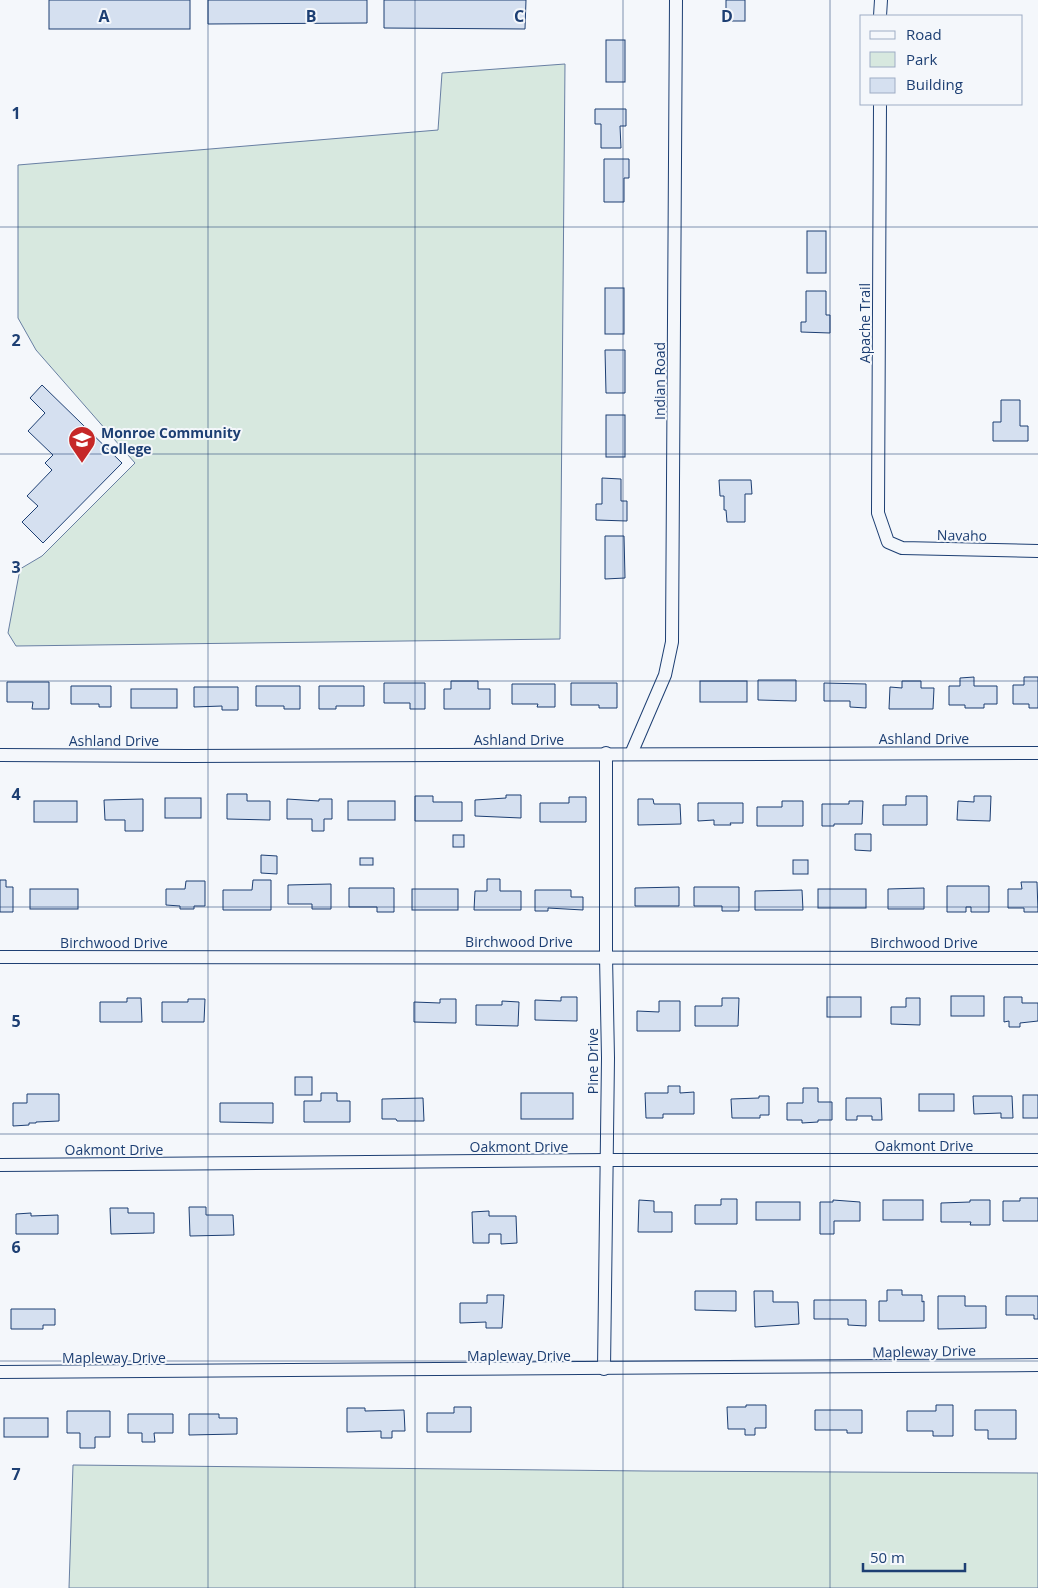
<svg xmlns="http://www.w3.org/2000/svg" width="1038" height="1588" font-family="'Open Sans',sans-serif">
  <style>
    .green { fill: #d7e8df; stroke: #687fa3 }
    .building { fill: #d5e0f0; stroke: #1d3f73 }
    .lines { fill: none; stroke-linecap: round; stroke-linejoin: round }
    .street-casing { stroke: #1d3f73; stroke-width: 14 }
    .street { stroke: #f4f7fb; stroke-width: 12 }
    .grid { fill: none; stroke: #1d3f73; stroke-width: 1; stroke-opacity: 0.55 }
    .labels { text-anchor: middle; dominant-baseline: central; stroke-width: 4; stroke-linejoin: round; paint-order: stroke }
    .street-label { font-size: 14px; fill: #1d3f73; stroke: #f4f7fb }
    .poi-label { font-size: 14px; font-weight: bold; fill: #1d3f73; stroke: #f4f7fb; text-anchor: start }
    .grid-label { font-size: 16px; text-anchor: middle; font-weight: bold; fill: #1d3f73; stroke: #f4f7fb; stroke-width: 4; stroke-linejoin: round; paint-order: stroke }
  </style>
  <rect width="100%" height="100%" fill="#f4f7fb"/>
  <g class="green">
    <path d="M565,64L560,639L16,646L8,633L20,569L42,556L135,463L36,350L18,318V165L438,130L442,73Z"/>
    <path d="M73,1465L646,1471L1038,1473V1588H69Z"/>
  </g>
  <g class="building">
    <rect x="49" y="0" width="141" height="29"/>
    <path d="M208,0H367V23L208,24Z"/>
    <path d="M384,0H526L525,29L384,28Z"/>
    <rect x="726" y="0" width="19" height="21"/>
    <rect x="606" y="40" width="19" height="42"/>
    <path d="M595,109H626V126H620L621,148H601V124H595Z"/>
    <path d="M604,159H629V178H624V202H604Z"/>
    <rect x="807" y="231" width="19" height="42"/>
    <rect x="605" y="288" width="19" height="46"/>
    <path d="M806,291H826V315H830V333L801,332V322H806Z"/>
    <path d="M605,350H625V393H606Z"/>
    <path d="M42,385L122,463L43,543L22,522L38,506L27,496L52,470L45,463L53,455L28,431L45,413L30,398Z"/>
    <path d="M1001,400H1020V426H1028V441H993V422H1001Z"/>
    <rect x="606" y="415" width="19" height="42"/>
    <path d="M602,478L621,479V501H627V521L596,520V504H602Z"/>
    <path d="M719,480H751L752,494H745V522H727L726,510H724V496H720Z"/>
    <path d="M605,536H624L625,578L605,579Z"/>
    <path d="M974,677V686H997V704H984V708H965V705H949V686H960V678Z"/>
    <path d="M1024,677H1038V708H1029V704H1013V685H1024Z"/>
    <path d="M758,680H796V701L758,700Z"/>
    <path d="M451,681H478V689H490V709H444V689H451Z"/>
    <rect x="700" y="681" width="47" height="21"/>
    <path d="M902,681H921V688H934L933,709H889L890,687L902,688Z"/>
    <path d="M7,682H49V709H32L33,702H7Z"/>
    <path d="M384,683H425V709H410V703H384Z"/>
    <path d="M571,683H617V708H599V705H571Z"/>
    <path d="M824,683L866,684V708L850,707V701H824Z"/>
    <path d="M512,684H555V707H537L538,704H512Z"/>
    <path d="M71,686H111V707H99V704H71Z"/>
    <path d="M256,686H300V709H284V706H256Z"/>
    <path d="M319,686H364V706H336V709H319Z"/>
    <path d="M194,687H238V710H222V706L194,707Z"/>
    <rect x="131" y="689" width="46" height="19"/>
    <path d="M227,794H247V801H270V820L227,819Z"/>
    <path d="M506,795H521V818L475,816V800L506,798Z"/>
    <path d="M415,796H433V802H462V821H415Z"/>
    <path d="M906,796H927V825H883V805H906Z"/>
    <path d="M974,796H991L990,821L957,820L958,801L974,802Z"/>
    <path d="M569,797H586V822H540V803H569Z"/>
    <rect x="165" y="798" width="36" height="20"/>
    <path d="M143,799V831H125V820H105L104,800Z"/>
    <path d="M287,799L319,801V799H332V819H324V831H312V819H287Z"/>
    <path d="M638,799H653L654,804H680L681,824L638,825Z"/>
    <rect x="34" y="801" width="43" height="21"/>
    <rect x="348" y="801" width="47" height="19"/>
    <path d="M782,801H803V826H757V807H782Z"/>
    <path d="M849,801H863L862,824H834V826H822V804H849Z"/>
    <path d="M698,803H743V823H730L731,825H714V820L698,821Z"/>
    <path d="M855,834H871V851L855,850Z"/>
    <rect x="453" y="835" width="11" height="12"/>
    <path d="M261,855L277,856V874L261,873Z"/>
    <rect x="360" y="858" width="13" height="7"/>
    <rect x="793" y="860" width="15" height="14"/>
    <path d="M487,879H500V891H521V910H474L475,891H487Z"/>
    <path d="M0,880H6V887H13V912H0Z"/>
    <path d="M253,880H271V910H223V890H252Z"/>
    <path d="M186,881H205V906H194V909H180V906L166,905V889H185Z"/>
    <path d="M1021,882H1037L1038,912H1024V908H1008V889H1022Z"/>
    <path d="M331,884V909H312V904H288V885Z"/>
    <path d="M947,886H989V912H971V907H966V912H947Z"/>
    <path d="M679,887V906H635V888Z"/>
    <path d="M694,887H739V911H722V906H694Z"/>
    <path d="M349,888H394V912H377V907H349Z"/>
    <path d="M924,888V909H888V889Z"/>
    <rect x="30" y="889" width="48" height="20"/>
    <rect x="412" y="889" width="46" height="21"/>
    <rect x="818" y="889" width="48" height="19"/>
    <path d="M535,890H571V897H583V910L548,908V911H535Z"/>
    <path d="M802,890L803,910H755V891Z"/>
    <rect x="951" y="996" width="33" height="20"/>
    <path d="M561,997H577V1021L535,1020V1000L561,1001Z"/>
    <rect x="827" y="997" width="34" height="20"/>
    <path d="M1004,997H1022V1003H1038V1021L1020,1023V1027H1009V1021L1004,1022Z"/>
    <path d="M127,998H141L142,1022H100V1002H127Z"/>
    <path d="M722,998H739L738,1026H695V1006H722Z"/>
    <path d="M906,998H920V1025L891,1024V1007H906Z"/>
    <path d="M188,999H205L204,1022H162V1002H188Z"/>
    <path d="M440,999H456V1023L414,1022V1002L440,1003Z"/>
    <path d="M502,1001L519,1002L518,1026L476,1025V1005H502Z"/>
    <path d="M659,1001H680V1031H637V1011L659,1012Z"/>
    <rect x="295" y="1077" width="17" height="18"/>
    <path d="M668,1086H680V1093L694,1092V1114H663V1118H646L645,1093H668Z"/>
    <path d="M803,1088H818V1102H832V1120H818V1122L802,1123V1120H787V1103H803Z"/>
    <path d="M321,1093H337V1101H350V1122H304V1101H321Z"/>
    <rect x="521" y="1093" width="52" height="26"/>
    <path d="M27,1094H59V1121L36,1122V1123H29V1125L13,1126V1103H27Z"/>
    <rect x="919" y="1094" width="35" height="17"/>
    <rect x="1023" y="1095" width="15" height="23"/>
    <path d="M759,1096H769V1115H760V1118H732L731,1099L759,1098Z"/>
    <path d="M973,1096H1012L1013,1118H1001V1113L974,1114Z"/>
    <path d="M423,1098L424,1121H397L396,1119H382V1099Z"/>
    <path d="M846,1098H881L882,1120H872V1116H857V1120H846Z"/>
    <path d="M220,1103H273V1123L220,1122Z"/>
    <path d="M1020,1198H1038V1221H1003V1201H1020Z"/>
    <path d="M721,1199H737V1224H695V1205H721Z"/>
    <path d="M639,1200L654,1201V1212H672V1232H638Z"/>
    <path d="M833,1200L860,1202V1221H834V1234H820V1202H833Z"/>
    <rect x="883" y="1200" width="40" height="20"/>
    <path d="M970,1200H990V1225H970L971,1222H941V1203L970,1202Z"/>
    <rect x="756" y="1202" width="44" height="18"/>
    <path d="M189,1207H206V1215H233L234,1235L190,1236Z"/>
    <path d="M110,1208H128V1213H154V1233L111,1234Z"/>
    <path d="M489,1211V1216H516L517,1243L501,1244V1234H489V1243H473L472,1212Z"/>
    <path d="M31,1213V1216L58,1215V1234H16V1214Z"/>
    <path d="M887,1290H902V1295H922V1302L924,1301V1321H879V1301H887Z"/>
    <path d="M695,1291H736V1311L695,1310Z"/>
    <path d="M754,1291H773V1302H798L799,1324L755,1327Z"/>
    <path d="M487,1295H504L502,1328H486V1322L460,1323V1303H487Z"/>
    <path d="M938,1296H965V1306H986V1328L938,1329Z"/>
    <path d="M1006,1296H1038V1319H1034V1315H1006Z"/>
    <path d="M814,1300H866V1326L848,1325V1319H814Z"/>
    <path d="M11,1309H55V1325H43V1329H11Z"/>
    <path d="M746,1405H766V1428H755V1435H745V1429H728L727,1407H746Z"/>
    <path d="M936,1405H953V1436H933V1431H907V1411H936Z"/>
    <path d="M454,1407H471V1432H427V1413H454Z"/>
    <path d="M347,1408H365V1411L404,1410L405,1431H392V1438H381V1431L347,1432Z"/>
    <path d="M815,1410H862V1433H847V1430H815Z"/>
    <path d="M975,1410H1016V1439H988V1430H975Z"/>
    <path d="M67,1411H110V1437H95V1448H80V1433H67Z"/>
    <path d="M128,1414H173V1433H154L155,1442H142V1433H128Z"/>
    <path d="M189,1414H219V1418H237V1434L189,1435Z"/>
    <rect x="4" y="1418" width="44" height="19"/>
  </g>
  <g class="lines">
    <defs>
      <g id="street">
        <path d="M880,16L881,0"/>
        <path d="M880,104L878,513L888,542L902,548L1038,551"/>
        <path d="M631,754L665,675L672,642L676,0"/>
        <path d="M0,755L188,756L1038,753"/>
        <path d="M0,957L1038,958"/>
        <path d="M0,1165L606,1160H1038"/>
        <path d="M604,1369L608,1058L606,956V753"/>
        <path d="M0,1372L1038,1365"/>
      </g>
    </defs>
    <use href="#street" class="street-casing"/>
    <use href="#street" class="street"/>
  </g>
  <path class="grid" d="M208,0V1588M415,0V1588M623,0V1588M830,0V1588M0,227H1038M0,454H1038M0,681H1038M0,907H1038M0,1134H1038M0,1361H1038"/>
  <defs>
    <symbol id="university-pin" viewBox="-11 -11 22 30"><path d="M0 17L-7.5 6A9.5 9.5 0 1 1 7.5 6Z" fill="#c62828" stroke="#f4f7fb"/><path d="M0-5L7-2L0 1L-7-2ZM-4 1L0 2.5L4 1V4Q0 6-4 4Z" fill="#fff"/></symbol>
  </defs>
  <g fill-rule="evenodd">
    <use href="#university-pin" x="66" y="424" width="32" height="43"/>
  </g>
  <g class="labels">
    <g class="street-label">
      <text transform="translate(864 323) rotate(-90)">Apache Trail</text>
      <text transform="translate(659 381) rotate(-90)">Indian Road</text>
      <text transform="translate(962 535) rotate(1)">Navaho</text>
      <text x="924" y="738">Ashland Drive</text>
      <text x="519" y="739">Ashland Drive</text>
      <text x="114" y="740">Ashland Drive</text>
      <text x="519" y="941">Birchwood Drive</text>
      <text x="114" y="942">Birchwood Drive</text>
      <text x="924" y="942">Birchwood Drive</text>
      <text transform="translate(592 1061) rotate(-90)">Pine Drive</text>
      <text x="924" y="1145">Oakmont Drive</text>
      <text x="519" y="1146">Oakmont Drive</text>
      <text x="114" y="1149">Oakmont Drive</text>
      <text transform="translate(924 1351) rotate(-1)">Mapleway Drive</text>
      <text x="519" y="1355">Mapleway Drive</text>
      <text x="114" y="1357">Mapleway Drive</text>
    </g>
    <g class="poi-label">
      <text x="101" y="432">Monroe Community<tspan x="101" dy="16">College</tspan></text>
    </g>
  </g>
  <g class="grid-label">
    <text x="104" y="22">A</text>
    <text x="311" y="22">B</text>
    <text x="519" y="22">C</text>
    <text x="727" y="22">D</text>
    <text x="16" y="119">1</text>
    <text x="16" y="346">2</text>
    <text x="16" y="573">3</text>
    <text x="16" y="800">4</text>
    <text x="16" y="1027">5</text>
    <text x="16" y="1253">6</text>
    <text x="16" y="1480">7</text>
  </g>
  <rect x="860" y="15" width="162" height="90" fill="#f4f7fb" stroke="#9eadc5"/>
  <rect x="870" y="31" width="25" height="8" fill="#f4f7fb" stroke="#9eadc5"/>
  <text x="906" y="40" font-size="15" fill="#1d3f73">Road</text>
  <rect x="870" y="52" width="25" height="15" fill="#d7e8df" stroke="#9eadc5"/>
  <text x="906" y="65" font-size="15" fill="#1d3f73">Park</text>
  <rect x="870" y="78" width="25" height="15" fill="#d5e0f0" stroke="#9eadc5"/>
  <text x="906" y="90" font-size="15" fill="#1d3f73">Building</text>
  <path d="M863 1563v8h102v-8" fill="none" stroke="#1d3f73" stroke-width="2.5"/>
  <text x="870" y="1563" font-size="15" fill="#1d3f73" stroke="#f4f7fb" stroke-width="4" paint-order="stroke">50 m</text>
</svg>
